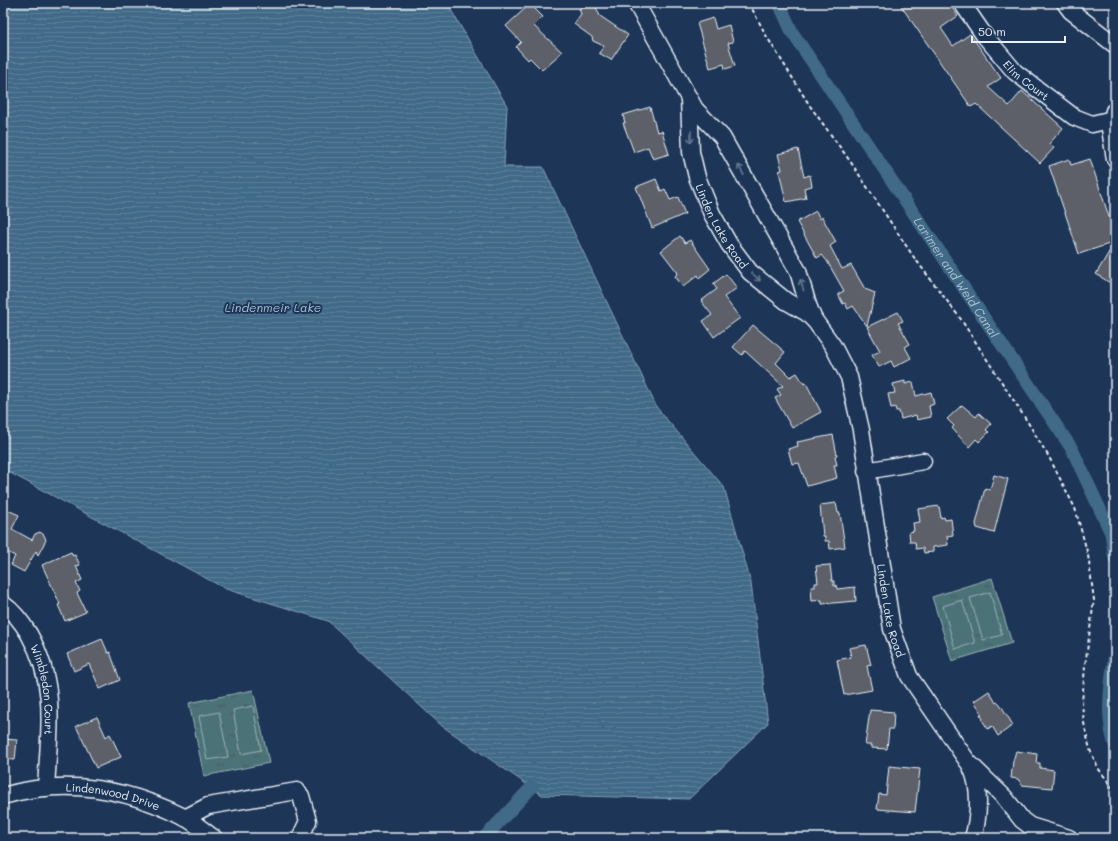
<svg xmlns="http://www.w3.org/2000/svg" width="1118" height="841" font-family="Mali,sans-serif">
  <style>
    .grass { fill: url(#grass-tufts); stroke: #9ab2b8 }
    .pitch { fill: #4b7377; stroke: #9ab2b8 }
    .water { fill: url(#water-rules); stroke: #83a0b5 }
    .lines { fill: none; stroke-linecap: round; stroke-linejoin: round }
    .canal { stroke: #406a88; stroke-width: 13 }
    .building { fill: #5d6068; stroke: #e8f1f8 }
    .minor-casing { stroke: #e8f1f8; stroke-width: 19 }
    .path { stroke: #e8f1f8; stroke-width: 2; stroke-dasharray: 4 3; stroke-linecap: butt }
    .minor { stroke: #1d3557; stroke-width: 16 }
    .oneway { stroke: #64778f }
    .labels { text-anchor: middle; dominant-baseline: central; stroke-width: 4; stroke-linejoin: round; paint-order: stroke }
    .street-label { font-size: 11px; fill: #e8f1f8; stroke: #1d3557 }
    .water-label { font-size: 12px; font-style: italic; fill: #adc2d1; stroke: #1d3557 }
  </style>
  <defs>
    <pattern id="grass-tufts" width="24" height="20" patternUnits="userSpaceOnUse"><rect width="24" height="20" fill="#4b7377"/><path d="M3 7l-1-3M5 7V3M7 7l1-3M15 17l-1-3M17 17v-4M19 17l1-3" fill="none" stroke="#485b5e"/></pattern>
    <pattern id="water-rules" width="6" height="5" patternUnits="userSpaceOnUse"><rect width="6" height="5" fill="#406a88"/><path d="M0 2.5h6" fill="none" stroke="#5c809a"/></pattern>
  </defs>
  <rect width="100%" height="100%" fill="#1d3557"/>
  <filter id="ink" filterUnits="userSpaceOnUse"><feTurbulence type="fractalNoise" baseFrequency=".025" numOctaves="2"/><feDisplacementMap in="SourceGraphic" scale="8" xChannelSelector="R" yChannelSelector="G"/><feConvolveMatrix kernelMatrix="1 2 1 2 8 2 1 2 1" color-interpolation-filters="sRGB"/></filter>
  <g filter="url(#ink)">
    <g class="grass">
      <path d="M992,578L1012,643L952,661L932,597Z"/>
      <path d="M253,690L269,763L204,776L189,703Z"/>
    </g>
    <g class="pitch">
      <path d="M990,592L1002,635L983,640L970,598Z"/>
      <path d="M962,600L975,643L955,649L943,606Z"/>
      <path d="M253,706L261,750L241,754L233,710Z"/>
      <path d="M219,712L228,757L207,760L199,716Z"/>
    </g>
    <path class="water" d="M3,3H447L507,106L504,167H543L657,408L724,487L751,583L768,723L689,799L542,795L442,726L328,621L226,589L3,469Z"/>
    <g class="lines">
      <g class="canal">
        <path id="s1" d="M779,3L792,32L1072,449L1111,533L1115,559"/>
        <path d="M1115,653C1111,682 1105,716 1115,745"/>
        <path d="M484,838L532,787"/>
      </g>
    </g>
    <g class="building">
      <path d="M592,3H594L600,16L628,35L611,60L599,53L604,46L593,41L592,37L574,24L581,14L579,9Z"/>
      <path d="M899,3H949L958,16L941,28L953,46L970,34L1001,78L988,87L1009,106L1022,91L1063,128L1049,144L1054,148L1040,163L976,104L971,107Z"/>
      <path d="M530,4L543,17L534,26L562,52L542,70L530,58L528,60L516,47L521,42L506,26Z"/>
      <path d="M713,18L716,29L729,25L733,42L728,43L735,66L725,69L724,64L710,68L697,23Z"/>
      <path d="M650,107L657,132L662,131L669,154L653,159L648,147L634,152L623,123H625L623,115Z"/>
      <path d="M798,149L804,177L810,175L812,186L804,188L806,198L786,202L779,171L782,170L778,154Z"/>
      <path d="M1069,159L1071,165L1090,159L1115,235V242L1079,254L1049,166Z"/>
      <path d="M656,179L661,191L665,189L670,200L678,197L685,214L652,228L636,187Z"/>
      <path d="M816,211L820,219L822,217L836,242L830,246L842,269L851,265L865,289L875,293L867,326L853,306L848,309L845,303L843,304L838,294L844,291L827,261L822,255L817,258L797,222Z"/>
      <path d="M680,236L685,243L690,240L710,269L699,278L698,275L683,287L675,276L678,273L661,251Z"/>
      <path d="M1115,242V286L1096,274Z"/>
      <path d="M726,274L737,288L724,297L740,318L714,337L703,321L712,315L701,301L717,289L713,284Z"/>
      <path d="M898,312L903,321L898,323L910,344L905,347L911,358L894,367L891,361L879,367L872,355L880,351L867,327Z"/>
      <path d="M753,325L785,352L776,363L790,377L797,373L804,384L806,383L821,412L792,428L775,398L781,395L777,389L783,386L745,351L742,355L733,347Z"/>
      <path d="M905,381V384L913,382L916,396L931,392L934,404L929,406L931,417L917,420L916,415L901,419L899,411H896L895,407L891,408L888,394L895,393L893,384Z"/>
      <path d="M962,405L976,417L979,413L991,424L986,430L989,432L979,442L976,439L969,447L958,435L952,428L954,426L947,419Z"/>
      <path d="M833,435L837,455L835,456L837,465H834L837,478L807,486L799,463L792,464L788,449L798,446L797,442Z"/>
      <path d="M994,475L1008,479L994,533L977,528L976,524L985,488L990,490Z"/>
      <path d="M836,503L838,513H840L845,547L830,549L829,541H825V536H823L820,505Z"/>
      <path d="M939,506L941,518L944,517L945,520L951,519L953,535L947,536L948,545L933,547V552L924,553L923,548L916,549L915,542H910L909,532L914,531L913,523L920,522L918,509Z"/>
      <path d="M3,508L19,515L12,529L32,540L35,534L40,532L44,535L46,540L38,555L36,551L24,572L11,565L15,556L3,550Z"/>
      <path d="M71,552L73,556L75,555L80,565L76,566L82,580L76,583L80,591L77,593L86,612L65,621L58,605L60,604L42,565Z"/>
      <path d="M830,565L832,581H834V586L836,585L837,589L855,587L856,601L822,604V600L812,601L811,587H815V583H818L816,566Z"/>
      <path d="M102,639L108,653L110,652L120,680L100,689L89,664L74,671L67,654Z"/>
      <path d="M866,645L871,665L867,666L872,690L844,695L837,660L851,657L849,648Z"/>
      <path d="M989,691L996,703L998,702L1000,704L1013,725L998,736L992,726L988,729L982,720L983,719L980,714L982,713L974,701Z"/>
      <path d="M870,710L894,712L893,729H889L887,749L871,748V745H865Z"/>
      <path d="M97,717L106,737L110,734L121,757L96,768L76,726Z"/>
      <path d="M3,739L17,740L15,760L3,759Z"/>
      <path d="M1016,751L1037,754L1036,763H1040V768L1054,770L1052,788L1022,785L1018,779L1011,778L1013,761Z"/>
      <path d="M889,766L920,769L915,812L877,809L879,794L886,795Z"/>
    </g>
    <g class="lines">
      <defs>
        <g id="minor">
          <path d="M636,3L695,109L722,137L798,271L808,305L814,320"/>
          <path id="s2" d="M962,3L984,35L1015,72L1074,117L1092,124L1113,119"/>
          <path d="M1065,3L1071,11L1115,45"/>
          <path id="s3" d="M689,98L691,152L697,177L712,214L729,244L750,272L786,301L807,313L815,321L833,346L849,377L861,430L892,629L909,676L968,762L1005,798L1022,820L1030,826L1069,838"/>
          <path d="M1114,111L1110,129L1115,159"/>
          <path d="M866,471L923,461"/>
          <path id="s4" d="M3,604C13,611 23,624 29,634C58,685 49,732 46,788"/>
          <path d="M971,767C981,787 979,817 973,838"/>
          <path id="s5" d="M3,796C66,777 126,788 184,817C195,823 204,831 214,838"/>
          <path d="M185,818L208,806L297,791L301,796L308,821L300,838"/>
        </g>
      </defs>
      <use href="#minor" class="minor-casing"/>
      <path class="path" d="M749,3L767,37L810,106L850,161L913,256L960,318L1027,421L1049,457L1075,508L1088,555L1094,600L1085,666L1082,703L1084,723L1090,750L1098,768L1115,791"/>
      <use href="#minor" class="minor"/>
    </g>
    <defs><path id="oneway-shaft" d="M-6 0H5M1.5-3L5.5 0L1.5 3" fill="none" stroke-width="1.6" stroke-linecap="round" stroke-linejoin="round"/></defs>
    <g class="oneway">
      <use href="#oneway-shaft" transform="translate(691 137) rotate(91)"/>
      <use href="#oneway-shaft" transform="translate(741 170) rotate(-119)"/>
      <use href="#oneway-shaft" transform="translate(756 277) rotate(43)"/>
      <use href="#oneway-shaft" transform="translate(802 285) rotate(-106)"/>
    </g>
  </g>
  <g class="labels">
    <g class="street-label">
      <text stroke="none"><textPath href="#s2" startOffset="101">Elim Court</textPath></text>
      <text stroke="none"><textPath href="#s3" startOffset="135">Linden Lake Road</textPath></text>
      <text stroke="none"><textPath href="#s3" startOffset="574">Linden Lake Road</textPath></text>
      <text stroke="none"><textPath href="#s4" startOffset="98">Wimbledon Court</textPath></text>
      <text stroke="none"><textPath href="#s5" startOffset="112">Lindenwood Drive</textPath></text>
    </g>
    <g class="water-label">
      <text stroke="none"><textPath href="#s1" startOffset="327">Larimer and Weld Canal</textPath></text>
      <text x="273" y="307">Lindenmeir Lake</text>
    </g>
  </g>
  <rect width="1118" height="841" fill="none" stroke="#1d3557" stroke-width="16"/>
  <rect x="8" y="8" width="1102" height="825" fill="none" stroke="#e8f1f8" stroke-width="1.5" filter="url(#ink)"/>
  <path d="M972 36v6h93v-6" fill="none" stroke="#e8f1f8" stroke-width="2"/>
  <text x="978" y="36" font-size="12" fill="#e8f1f8" stroke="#1d3557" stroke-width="3" paint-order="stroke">50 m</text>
</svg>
